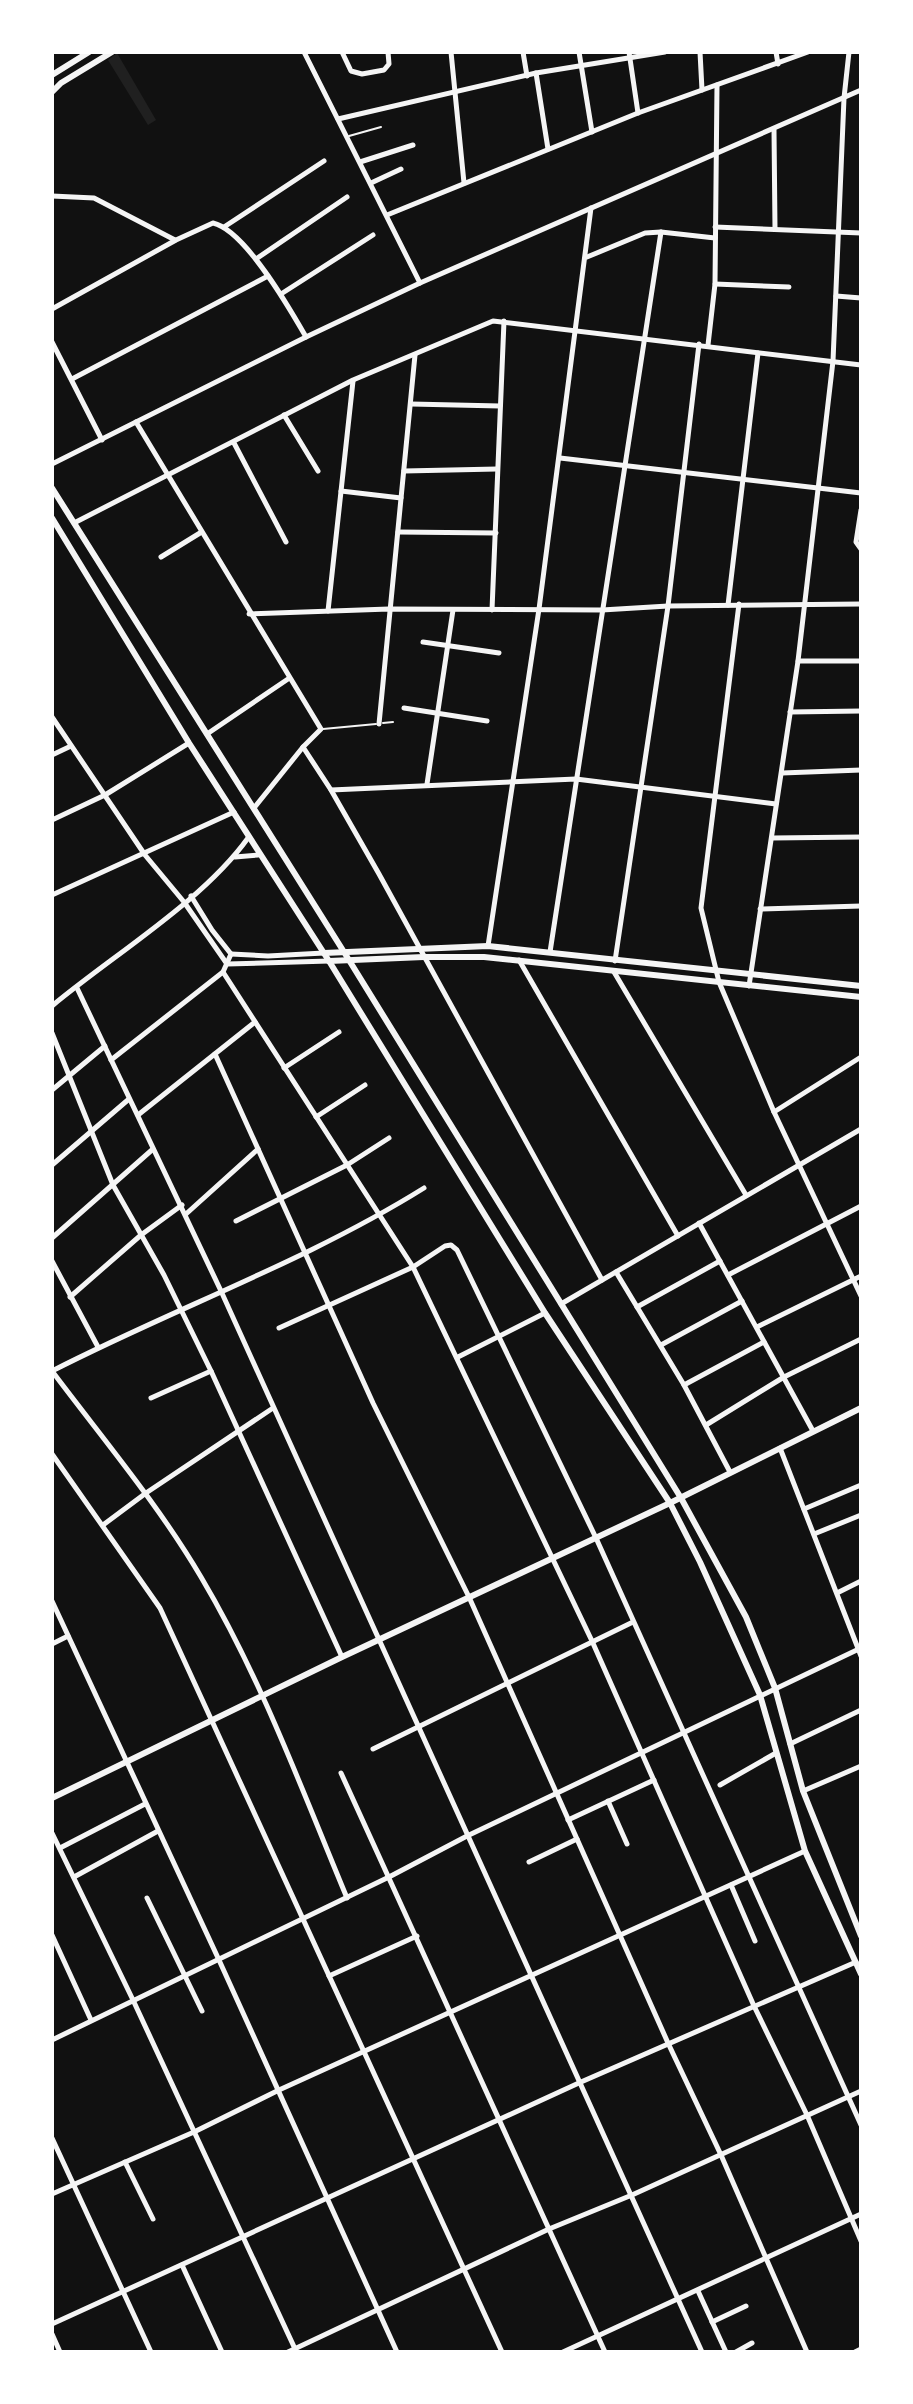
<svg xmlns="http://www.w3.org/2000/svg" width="913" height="2404" font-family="Raleway,sans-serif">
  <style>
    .green { fill: #202020 }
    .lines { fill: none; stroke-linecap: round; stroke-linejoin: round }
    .service { stroke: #f5f5f5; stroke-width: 2 }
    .minor { stroke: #f5f5f5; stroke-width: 5 }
    .tertiary { stroke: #f5f5f5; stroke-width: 6 }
    .secondary { stroke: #f5f5f5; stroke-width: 6 }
  </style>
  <rect width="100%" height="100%" fill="#111"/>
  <path class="green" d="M117,53L156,120L148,125L108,60Z"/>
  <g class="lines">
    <g class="service">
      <path d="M349,136L381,127"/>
      <path d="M383,723L393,722"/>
      <path d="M323,729L376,724"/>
    </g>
    <g class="minor">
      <path d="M304,52L420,283"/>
      <path d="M342,52L351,71L362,74L384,70L389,64L388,52"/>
      <path d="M451,52L464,183"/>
      <path d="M523,52L527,76"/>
      <path d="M579,52L592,132"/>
      <path d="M629,52L638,113"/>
      <path d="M700,52L702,90"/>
      <path d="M776,52L778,64"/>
      <path d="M536,73L548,149"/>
      <path d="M338,119L536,73L665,52"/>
      <path d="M774,130L775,229"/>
      <path d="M360,162L413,145"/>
      <path d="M371,183L401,169"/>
      <path d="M52,196L94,198L175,240"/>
      <path d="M387,215L638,113L808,52"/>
      <path d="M224,227L324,161"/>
      <path d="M715,227L861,233"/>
      <path d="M587,257L645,233L661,232L715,238"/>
      <path d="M256,259L347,197"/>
      <path d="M715,284L789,287"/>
      <path d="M281,294L373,235"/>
      <path d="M836,296L861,298"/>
      <path d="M52,309L176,240L213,223C245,230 290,309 306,337"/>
      <path d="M52,342L102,440"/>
      <path d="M708,345L715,284L717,85"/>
      <path d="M72,379L268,276"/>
      <path d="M411,404L500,406"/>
      <path d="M284,415L318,471"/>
      <path d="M136,422L321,729L303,747L254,808"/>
      <path d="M234,443L286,542"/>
      <path d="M560,458L861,493"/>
      <path d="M52,464L306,337L420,283L861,90"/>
      <path d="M404,471L497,469"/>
      <path d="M341,491L401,498"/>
      <path d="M861,510L856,542L861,549"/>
      <path d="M74,523L353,380L493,321L861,365"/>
      <path d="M398,532L496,533"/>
      <path d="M161,557L200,533"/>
      <path d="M739,604L701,908L719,982L774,1112L861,1296"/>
      <path d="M728,605L758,353"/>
      <path d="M492,610L504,321"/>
      <path d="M328,611L353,381"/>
      <path d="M249,614L389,609L602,610L668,606L861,604"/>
      <path d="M423,642L499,653"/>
      <path d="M798,661H861"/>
      <path d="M404,708L487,721"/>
      <path d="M790,712L861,711"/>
      <path d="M52,717L145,855L184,902L227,964L329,961"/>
      <path d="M379,724L415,355"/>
      <path d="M207,734L288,679"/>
      <path d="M303,747L331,790L379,874L602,1280"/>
      <path d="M52,755L71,746"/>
      <path d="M782,773L861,770"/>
      <path d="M427,784L453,610"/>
      <path d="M331,790L576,779L776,804"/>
      <path d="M52,820L105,795L189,743"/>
      <path d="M772,838L861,837"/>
      <path d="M235,857L258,855"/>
      <path d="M52,895L234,812"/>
      <path d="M191,896L212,930L231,954"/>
      <path d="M760,909L861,906"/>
      <path d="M488,946L539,609L591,208"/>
      <path d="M550,952L661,232"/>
      <path d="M231,954L268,956L324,953"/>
      <path d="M519,960L678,1236"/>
      <path d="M615,961L668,606L699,344"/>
      <path d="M223,972L413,1267L592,1641L754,2006L807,2115L861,2241"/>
      <path d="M614,972L746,1195"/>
      <path d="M749,986L798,661L833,361L844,98L849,52"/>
      <path d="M77,988L221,1291L702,2352"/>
      <path d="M52,1006C113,955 202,902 248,838"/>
      <path d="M52,1033L113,1185L164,1275L211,1371L342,1657"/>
      <path d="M215,1054L373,1403L469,1597L668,2043L721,2155L807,2352"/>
      <path d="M111,1060L223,972L231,954"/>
      <path d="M284,1068L339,1032"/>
      <path d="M52,1090L105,1046"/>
      <path d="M774,1112L861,1057"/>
      <path d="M138,1115L255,1022"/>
      <path d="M316,1117L365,1085"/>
      <path d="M52,1165L129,1099"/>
      <path d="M186,1214L258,1149"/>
      <path d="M236,1221L347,1165L389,1138"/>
      <path d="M699,1223L813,1431"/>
      <path d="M52,1238L153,1149"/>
      <path d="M52,1261L98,1347"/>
      <path d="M616,1272L684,1385L730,1472"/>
      <path d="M728,1275L861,1206"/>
      <path d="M70,1297L141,1235L182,1205"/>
      <path d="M561,1304L861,1129"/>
      <path d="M637,1307L720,1261"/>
      <path d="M757,1327L861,1276"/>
      <path d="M279,1328L413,1267L445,1246L451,1245L457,1250L596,1538L861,2125"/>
      <path d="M661,1345L742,1301"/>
      <path d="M458,1357L545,1313"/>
      <path d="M52,1371C103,1439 158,1504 201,1577C261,1678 302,1790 347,1898"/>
      <path d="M52,1371C175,1308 307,1261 424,1188"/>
      <path d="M684,1385L764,1342"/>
      <path d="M151,1398L211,1371"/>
      <path d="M706,1425L784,1377L861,1339"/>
      <path d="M780,1448L861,1656"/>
      <path d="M52,1454L160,1608L502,2352"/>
      <path d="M804,1509L861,1485"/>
      <path d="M103,1525L146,1493L273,1408"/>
      <path d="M814,1534L861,1515"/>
      <path d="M837,1593L861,1581"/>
      <path d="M52,1601L219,1960L397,2352"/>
      <path d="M52,1644L68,1636"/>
      <path d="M790,1744L861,1710"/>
      <path d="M373,1749L633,1622"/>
      <path d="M341,1773L605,2352"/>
      <path d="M720,1785L776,1753"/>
      <path d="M803,1791L861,1766"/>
      <path d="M608,1801L627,1844"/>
      <path d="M568,1820L654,1780"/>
      <path d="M52,1833L133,2000L296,2351"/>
      <path d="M60,1848L145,1804"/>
      <path d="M529,1862L577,1839"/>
      <path d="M74,1877L158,1831"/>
      <path d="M731,1885L755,1941"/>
      <path d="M147,1898L202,2011"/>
      <path d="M52,1935L91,2020"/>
      <path d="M329,1976L417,1936"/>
      <path d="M52,2040L389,1877L467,1836L861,1648"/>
      <path d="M52,2138L151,2352"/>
      <path d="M125,2162L153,2219"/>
      <path d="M52,2194L194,2132L279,2090L805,1851"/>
      <path d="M182,2265L222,2352"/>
      <path d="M698,2291L726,2352"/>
      <path d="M712,2322L746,2306"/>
      <path d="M52,2324L581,2082L856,1962"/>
      <path d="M52,2334L60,2352"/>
      <path d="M288,2352L549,2229L632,2195L861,2091"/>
      <path d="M563,2352L861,2214"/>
      <path d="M736,2352L752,2343"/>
      <path d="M855,2352L861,2349"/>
    </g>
    <g class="tertiary">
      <path d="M324,953L488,946L861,986"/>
      <path d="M329,961L424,957H484L861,997"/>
    </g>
    <g class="secondary">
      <path d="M52,75L89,52"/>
      <path d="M52,92L61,83L112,52"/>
      <path d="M52,488L344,952L681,1498L746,1617L775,1688L803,1791L861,1936"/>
      <path d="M52,518L189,743L329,961L545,1313L670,1503L700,1562L760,1695L805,1851L861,1974"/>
      <path d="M52,1798L342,1657L670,1503L861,1408"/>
    </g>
  </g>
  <rect width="913" height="2404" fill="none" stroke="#ffffff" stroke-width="108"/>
</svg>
